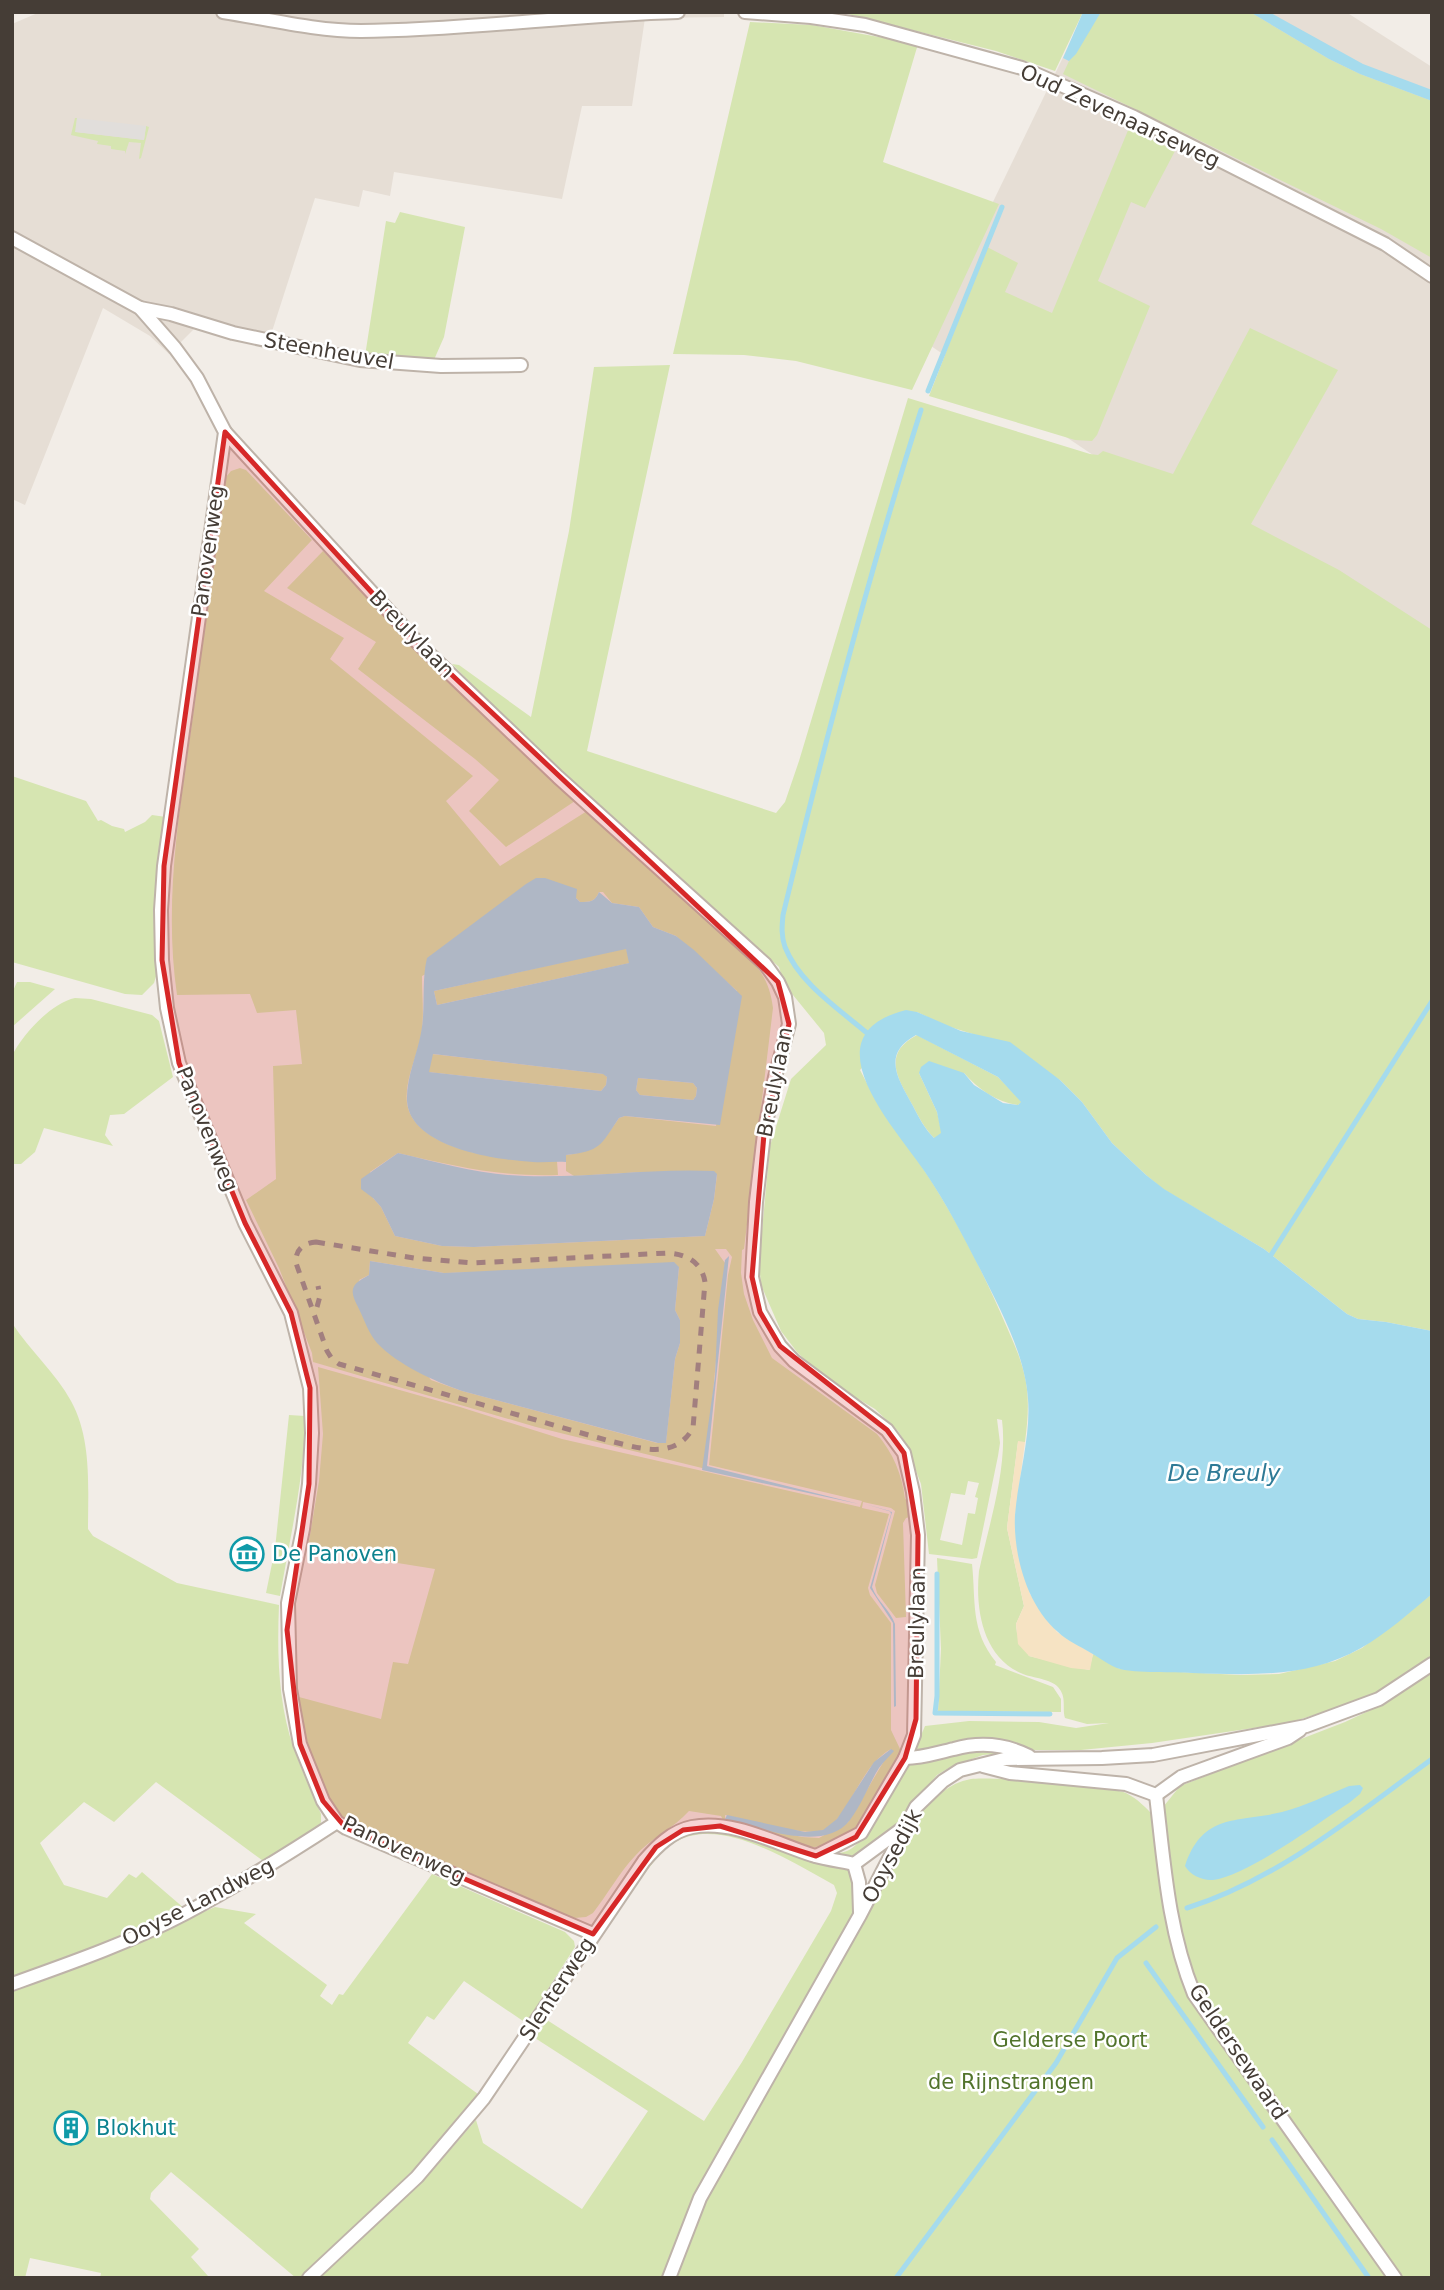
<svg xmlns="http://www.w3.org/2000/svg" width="1444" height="2290" font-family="'DejaVu Sans',sans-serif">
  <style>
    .residential { fill: #e6ded5 }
    .green { fill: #d6e5b1; fill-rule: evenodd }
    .sand { fill: #f6e3c3 }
    .parking { fill: #e1dedb }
    .water { fill: #a5dbed; fill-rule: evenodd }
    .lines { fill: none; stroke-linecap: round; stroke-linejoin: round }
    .stream { stroke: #a5dbed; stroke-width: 5 }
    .street-casing { stroke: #beb3a9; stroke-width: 16 }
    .street { stroke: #fff; stroke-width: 12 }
    .rail { stroke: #959595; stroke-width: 5; stroke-dasharray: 9 9; stroke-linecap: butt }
    .marked { fill: #d62828; fill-opacity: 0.2; stroke: #d62828; stroke-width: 5; stroke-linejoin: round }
    .labels { text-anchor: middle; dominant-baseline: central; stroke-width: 5; stroke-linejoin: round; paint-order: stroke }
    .street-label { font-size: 21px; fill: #453d36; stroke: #fff }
    .culture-label { font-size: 21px; fill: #0d838f; stroke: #fff; text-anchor: start }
    .park-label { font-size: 21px; fill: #52742c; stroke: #fff }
    .water-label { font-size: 23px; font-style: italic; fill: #2e7a96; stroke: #fff }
  </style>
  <rect width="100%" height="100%" fill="#f2ede7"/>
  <g class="residential">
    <path d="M40,12H724V17L645,18L632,106H582L562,199L394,172L390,196L363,190L359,207L315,198L267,347L194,329L169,354L150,336L103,308L25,505L12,499V24Z"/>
    <path d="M1085,12H1346L1432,67V683L925,342Z"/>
  </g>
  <g class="green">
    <path d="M840,12H1083L1055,71L996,51Z"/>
    <path d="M1101,12H1250L1329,59L1360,74L1432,101V258L1381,229L1063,74L1069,61Z"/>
    <path d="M750,22L812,25L918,44L883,162L999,204L912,390L796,361L744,355L673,354Z"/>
    <path d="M75,118H77L76,132L144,140L146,126L149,127L141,158L139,159L141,143L129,142L125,154V151L111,149V146L97,144L98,141L71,135Z"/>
    <path d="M1129,128L1175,151L1145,208L1131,202L1098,281L1150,306L1097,435L1092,441L1075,440L929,396L987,247L1018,263L1005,292L1052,313Z"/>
    <path d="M400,212L465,227L444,337L433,362L365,356L386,221L395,223Z"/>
    <path d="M1250,328L1338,370L1251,524L1339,570L1432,630V1331L1386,1322L1358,1319L1347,1314L1264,1249L1163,1189L1146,1175L1112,1143L1082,1102L1060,1080L979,1036L944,1025L917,1012L860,1070C878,1107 903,1138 926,1173C957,1220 983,1272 1005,1323C1012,1339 1020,1356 1024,1373C1030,1396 1028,1419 1025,1442H1018L1007,1528L1024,1606L1016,1624L1017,1633L1029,1656L1089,1670L1093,1654L1120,1669L1240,1675L1279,1674L1335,1661L1362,1648L1432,1594V1658L1380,1692L1350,1704L1288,1723L1152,1743L1081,1750H1034L1016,1746L995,1754L983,1755L952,1766L937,1775L895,1825L866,1851L854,1856L831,1854C836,1853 842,1853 847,1851C870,1843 915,1751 925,1726L969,1721L1039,1722L1076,1728L1109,1723L1087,1724L1065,1718C1062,1707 1067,1697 1058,1687C1051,1679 1033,1678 1023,1674C983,1658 975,1610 979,1571C989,1524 1008,1468 1002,1420L997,1419L1000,1443L998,1456L977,1558L972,1559L929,1554L921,1484L905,1442L898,1431L875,1409L823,1378L797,1352L781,1331L761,1285L759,1263L770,1146L791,1079L826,1045L824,1033L784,984L779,967L538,751L452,664L459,665L531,717L569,531L594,367L670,365L587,751L776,813L785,802L799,761L908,398L1090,454L1098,455L1103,451L1173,474ZM968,1481L979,1483L975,1497L978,1498L975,1514L968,1513L962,1545L940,1540L951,1493L965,1495Z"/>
    <path d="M240,468L246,470L312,540L264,591L344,638L330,659L473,776L446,801L500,866L587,811L748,955C763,973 770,985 773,1008L744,1249L742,1250L741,1273L744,1294L753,1320L772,1358L877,1434C893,1453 902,1474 905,1499L909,1501L910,1517L906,1518L903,1523L906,1617L896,1618L877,1593L875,1585L895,1511L891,1508L863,1502L862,1508L889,1514L868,1588L870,1595L891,1623V1730L901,1751L897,1764L862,1823C850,1836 832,1847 814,1847C794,1848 745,1828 724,1822L721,1816L689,1811C674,1828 651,1838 635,1856C619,1873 607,1895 593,1913L586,1917L574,1918L355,1826C349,1822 342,1818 338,1812C319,1784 301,1730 299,1697L381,1719L393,1662L408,1664L435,1569L310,1549L308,1547L319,1481L323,1434L318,1367L460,1407L562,1439L860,1507L862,1501L709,1465L728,1275L732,1257L726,1249H715L725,1263L706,1469L536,1427L313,1362L312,1353L279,1268L246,1200L276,1179L273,1066L302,1064L296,1010L257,1013L250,994L177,995C164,906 178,818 191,730C202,645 214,561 226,477L231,471ZM599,892H603L612,903L639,907L653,927L676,936L737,991L716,1126L625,1116L619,1118C602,1143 597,1151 566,1155V1171L574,1176L643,1172L717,1175L714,1199L705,1236L474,1247L442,1246L395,1236L381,1207L373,1198L370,1172L398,1153C454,1166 500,1177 558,1175L557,1161C518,1163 414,1153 407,1103C404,1079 419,1054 422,1030C424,1013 422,994 422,976L576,898L580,902C590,902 595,902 599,892ZM370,1261L444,1273L679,1267L675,1310L680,1320V1343L675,1359L666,1442L657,1443L462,1391L431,1380L359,1280L369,1275ZM891,1749L848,1822L819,1838L802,1837L725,1819V1815L729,1816C752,1820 807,1839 826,1829C840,1821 848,1803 856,1790C866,1773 874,1759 891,1749Z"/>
    <path d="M323,551L496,728L575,801L506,847L469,811L499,780L475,759L358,669L376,642L287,588Z"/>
    <path d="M12,776L86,801L98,821L101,820L112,826L124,829L125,832L145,822L152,815L166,817L158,970L154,983L142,995L125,994L12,962Z"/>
    <path d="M626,948L630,963L437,1005L434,991Z"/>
    <path d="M17,982H30L55,989L12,1027V993Z"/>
    <path d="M75,998L91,999L152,1015L159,1021L173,1077L124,1114L110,1115L105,1135L113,1146L44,1128L35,1152L21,1164H12V1056C22,1035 51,1003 75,998Z"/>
    <path d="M917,1035L998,1077L1022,1102L1018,1105C996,1102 978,1089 964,1073H919L937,1112L942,1133L935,1139C925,1129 919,1118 913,1106C898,1079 881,1054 917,1035Z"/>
    <path d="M432,1054L604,1074L607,1077L606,1085L601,1091L428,1072Z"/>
    <path d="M638,1078L693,1083L697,1088L696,1096L693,1100L640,1095L636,1090Z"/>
    <path d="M12,1323C30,1351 56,1373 71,1401C92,1439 88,1487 88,1529L93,1536L177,1583L279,1605C277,1653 278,1704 294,1749C302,1771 312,1793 321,1814V1822L317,1831L266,1863L156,1782L114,1822L84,1802L40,1843L64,1885L107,1898L129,1874L136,1878L142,1872L185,1909L86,1955L12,1982Z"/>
    <path d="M289,1415L305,1416C305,1476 290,1537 280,1596L266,1593L275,1549Z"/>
    <path d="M937,1558L972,1564C976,1601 970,1630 996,1662L995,1665L1053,1687L1061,1699V1712L938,1711L941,1649Z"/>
    <path d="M1432,1671V2278H671L706,2195L919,1815C933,1799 948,1783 971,1779C990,1776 1110,1786 1126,1793C1138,1799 1146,1808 1155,1817L1180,1786L1345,1722L1375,1708Z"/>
    <path d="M703,1830L729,1832L847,1869L854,1877V1911L690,2209L664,2278H316L426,2178L476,2120L483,2143L582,2209L648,2111L535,2038L547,2020L704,2121L742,2062L831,1911L837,1893L834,1885C793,1863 720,1814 674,1843C657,1854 646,1873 634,1888L631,1887C655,1856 663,1840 703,1830Z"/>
    <path d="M432,1874L565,1932L574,1941L575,1947L526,2023L464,1981L434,2020L427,2016L408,2043L478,2094L440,2143L411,2172L301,2278H296L171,2172L151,2193L150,2199L199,2249L191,2257L208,2276L206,2278H100L101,2273L30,2258L25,2278H12V1990L81,1965L215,1907L256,1914L244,1923L327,1985L320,1996L332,2005L339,1994L343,1995Z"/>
  </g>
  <path class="sand" d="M1018,1441L1025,1442L1015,1517L1030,1594L1057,1632L1093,1654L1090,1670L1071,1668L1029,1656L1018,1644L1016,1624L1024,1606L1007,1528Z"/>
  <path class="parking" d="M77,118L146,126L144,140L75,132Z"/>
  <g class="water">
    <path d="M1083,12H1101L1076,54L1069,61L1063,58Z"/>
    <path d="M1250,12H1269L1363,64L1432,90V101L1360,74L1329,59Z"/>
    <path d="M536,878H545L577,889L576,898L580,902C590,902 595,902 599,892L612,903L639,907L653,927L676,936L694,950L742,996L720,1125L625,1116L619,1118C600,1146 601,1151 566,1155V1162C555,1161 544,1163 533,1162C497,1160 410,1148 407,1101C406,1078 417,1055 421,1033C426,1008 421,983 427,958L526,884ZM626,949L629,963L437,1005L434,991ZM433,1054L603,1074L607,1077L606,1085L601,1091L429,1072ZM638,1078L693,1083L697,1088L696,1096L693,1100L640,1095L636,1090Z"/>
    <path d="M906,1010L917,1012L961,1031L1010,1042L1060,1080L1082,1102L1112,1143L1146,1175L1164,1189L1264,1249L1347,1314L1358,1319L1386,1322L1432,1331V1594C1409,1613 1386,1634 1361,1648C1309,1678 1250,1675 1192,1673C1176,1672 1134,1673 1120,1669C1110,1666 1100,1658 1091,1653C1080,1646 1067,1641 1058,1632C1027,1606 1013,1554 1015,1515C1018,1477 1031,1437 1028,1399C1025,1354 1000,1309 980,1269C963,1236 946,1203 925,1172C895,1127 806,1035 906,1010ZM916,1035L998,1077L1021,1102L1018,1105L1003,1103L974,1085L964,1073L929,1061L921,1067L919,1073L937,1112L941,1133L934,1138C925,1129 919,1118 913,1106C898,1079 881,1054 916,1035Z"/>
    <path d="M398,1153C440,1163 482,1175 525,1176C589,1178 651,1168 714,1171L717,1174L714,1199L705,1236L474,1247L442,1246L395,1236L381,1207L373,1198L361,1189V1179Z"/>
    <path d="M729,1256L707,1466L859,1504L702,1470L715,1376L718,1310L725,1260Z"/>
    <path d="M370,1261L444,1273L674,1262L679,1267L675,1310L680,1320V1343L675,1359L666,1443H658L462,1391C434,1381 398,1365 377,1343C369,1334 364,1319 359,1309C349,1290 350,1285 369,1275Z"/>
    <path d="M865,1504L892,1512L872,1587C877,1601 890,1610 895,1624L896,1706L894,1707L893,1623L870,1588L891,1514L890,1511Z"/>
    <path d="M891,1749L894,1751C889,1757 883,1762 879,1768C869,1784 862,1804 850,1820C824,1854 758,1827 725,1819L727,1815L805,1832L823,1830L837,1819L874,1762Z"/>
    <path d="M1360,1785L1363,1788L1360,1794L1349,1803C1318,1823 1247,1876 1213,1880C1203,1881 1190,1875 1185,1866C1203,1812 1237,1823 1282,1812C1305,1806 1327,1795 1349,1786Z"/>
  </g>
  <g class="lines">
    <g class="stream">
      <path d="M928,391L1002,207"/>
      <path d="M867,1033C839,1009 799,983 785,947C781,936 782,926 783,915C824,745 868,576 921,410"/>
      <path d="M1271,1255L1432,1001"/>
      <path d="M937,1574V1696L935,1713L1050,1714"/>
      <path d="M1187,1908C1277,1880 1357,1814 1432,1759"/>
      <path d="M1146,1963L1263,2127"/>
      <path d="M1272,2140L1369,2278"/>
      <path d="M896,2278L1056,2063L1117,1958L1156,1927"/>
    </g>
    <defs>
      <g id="street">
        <path d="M223,12C268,19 316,31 361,31C467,30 572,15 678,12"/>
        <path d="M745,12L811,17L865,25L1022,68L1134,117L1385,244L1432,276"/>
        <path d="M12,238L140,308L175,348L197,378L225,432L164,866L161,910L162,960L167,1008L179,1063L245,1223L291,1313L310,1388L312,1433L309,1484L303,1529L288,1603L290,1689L300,1744L323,1801L337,1822L346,1828L593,1934"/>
        <path d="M140,308L171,314L233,333L360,360L441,366L521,365"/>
        <path d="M225,432L419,644L558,777L765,964L778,982L785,997L789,1024L775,1077L764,1134L756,1202L752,1277L760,1312L780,1346L794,1361L887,1430L904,1453L913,1492L918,1535L914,1735L905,1758L861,1833L816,1856"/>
        <path d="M905,1758C923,1758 936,1753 954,1749C979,1742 1005,1744 1029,1756"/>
        <path d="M983,1766L1010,1773L1126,1784L1156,1795L1181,1777L1288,1738L1300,1730"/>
        <path d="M1156,1795C1164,1863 1168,1930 1194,1994L1395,2278"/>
        <path d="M854,1864L859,1882L860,1912"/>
        <path d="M12,1984C71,1963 131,1942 186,1913C238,1885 288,1854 337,1822"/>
        <path d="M309,2278L417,2177L484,2098L644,1861C657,1846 672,1831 692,1827C731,1819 775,1843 812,1855C826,1859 840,1861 854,1864L903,1828"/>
        <path d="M669,2278L700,2198L860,1915L916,1807L943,1781L960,1770L1004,1759L1102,1758L1153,1755L1306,1726L1379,1699L1432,1664"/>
      </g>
    </defs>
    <use href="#street" class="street-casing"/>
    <use href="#street" class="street"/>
    <g class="rail">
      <path d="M316,1242L414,1258L473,1263L668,1253C686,1254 702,1262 705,1282L693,1428C674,1462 636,1447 606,1440L339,1364L332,1359L327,1351L296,1263C295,1250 303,1243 316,1242Z"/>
      <path d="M317,1307L320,1296L318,1286"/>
    </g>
  </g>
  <path class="marked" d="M225,432L419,644L778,982L789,1024L764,1134L752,1277L760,1312L780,1346L887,1430L904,1453L918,1535L916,1719L905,1758L856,1837L816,1856L720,1826L683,1830L656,1847L593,1934L346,1828L323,1801L300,1744L287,1630L309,1484L310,1388L291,1313L245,1223L179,1063L162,960L164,866Z"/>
  <defs>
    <symbol id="museum-ring" viewBox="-11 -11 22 22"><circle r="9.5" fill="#fff" stroke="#0f9aa8" stroke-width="1.5"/><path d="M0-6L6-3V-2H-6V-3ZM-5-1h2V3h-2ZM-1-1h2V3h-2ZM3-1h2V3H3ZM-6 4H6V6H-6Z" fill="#0f9aa8"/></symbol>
    <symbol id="building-ring" viewBox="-11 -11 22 22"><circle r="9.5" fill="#fff" stroke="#0f9aa8" stroke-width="1.5"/><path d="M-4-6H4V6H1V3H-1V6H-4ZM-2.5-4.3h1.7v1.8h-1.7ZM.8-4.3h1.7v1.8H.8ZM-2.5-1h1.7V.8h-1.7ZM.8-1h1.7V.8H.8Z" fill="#0f9aa8"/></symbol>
  </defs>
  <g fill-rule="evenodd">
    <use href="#museum-ring" x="228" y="1535" width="38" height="38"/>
    <use href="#building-ring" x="52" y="2109" width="38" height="38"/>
  </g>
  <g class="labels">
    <g class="street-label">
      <text transform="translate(1120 116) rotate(25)">Oud Zevenaarseweg</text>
      <text transform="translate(329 351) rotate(10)">Steenheuvel</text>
      <text transform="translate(208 551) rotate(-82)">Panovenweg</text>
      <text transform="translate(412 634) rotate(46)">Breulylaan</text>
      <text transform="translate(775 1082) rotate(-79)">Breulylaan</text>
      <text transform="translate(207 1129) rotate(68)">Panovenweg</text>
      <text transform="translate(917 1623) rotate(-89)">Breulylaan</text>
      <text transform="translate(404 1850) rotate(25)">Panovenweg</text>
      <text transform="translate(892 1856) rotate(-62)">Ooysedijk</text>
      <text transform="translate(198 1902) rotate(-27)">Ooyse Landweg</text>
      <text transform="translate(557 1989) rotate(-57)">Slenterweg</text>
      <text transform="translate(1238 2052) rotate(56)">Geldersewaard</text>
    </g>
    <g class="culture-label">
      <text x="272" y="1554">De Panoven</text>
      <text x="96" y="2128">Blokhut</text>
    </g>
    <g class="park-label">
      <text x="1070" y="2040">Gelderse Poort</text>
      <text x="1011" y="2082">de Rijnstrangen</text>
    </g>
    <g class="water-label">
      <text x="1224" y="1473">De Breuly</text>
    </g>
  </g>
  <rect width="1444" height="2290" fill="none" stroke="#453d36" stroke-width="28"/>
</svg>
